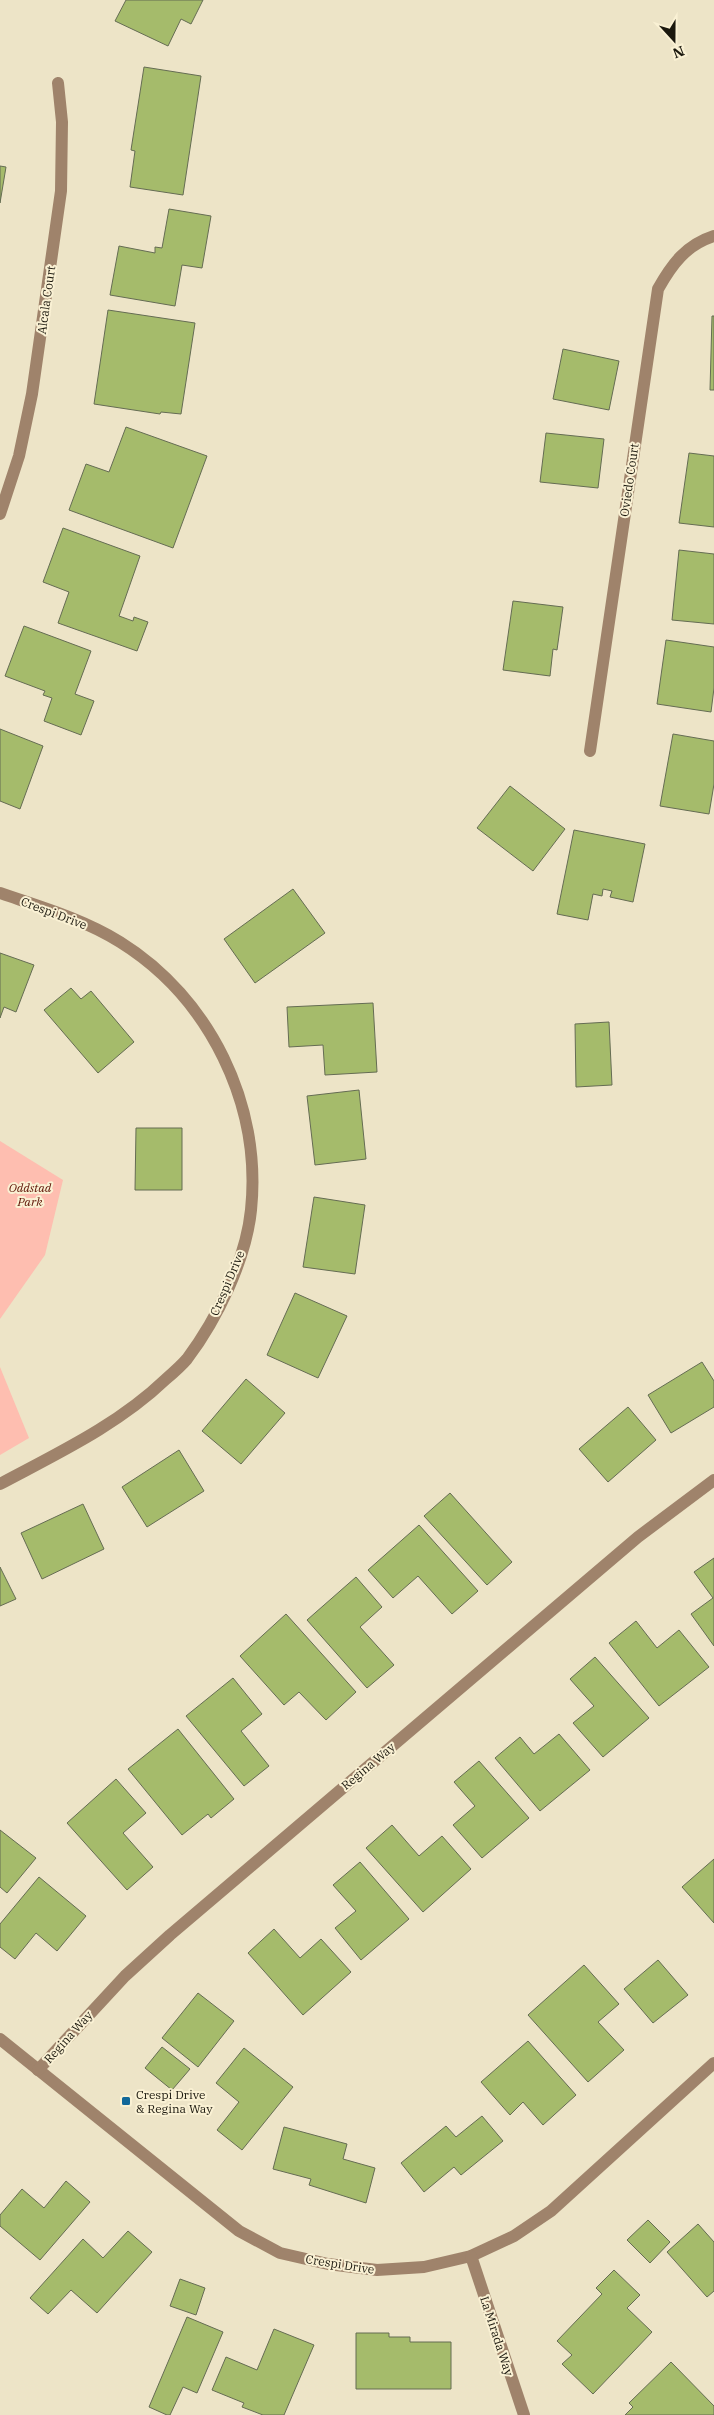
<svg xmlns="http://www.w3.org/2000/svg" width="714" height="2415" font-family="'IBM Plex Serif',serif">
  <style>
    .green { fill: #febeb0 }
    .building { fill: #a5bb6b; stroke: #656c53 }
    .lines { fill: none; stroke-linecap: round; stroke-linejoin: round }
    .minor { stroke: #9f836b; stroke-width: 12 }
    .poi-dot { fill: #126899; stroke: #faf1d4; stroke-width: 2 }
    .labels { text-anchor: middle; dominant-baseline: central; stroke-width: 4; stroke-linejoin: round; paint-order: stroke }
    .street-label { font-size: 12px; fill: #1b180e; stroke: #faf1d4 }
    .park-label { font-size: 12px; font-style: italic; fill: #5d1204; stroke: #faf1d4 }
    .poi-label { font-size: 12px; fill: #1b180e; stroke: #faf1d4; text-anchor: start }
  </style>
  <rect width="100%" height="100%" fill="#ede4c7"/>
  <g class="green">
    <path d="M0,1141L63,1180L45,1255L0,1319Z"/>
    <path d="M0,1367L29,1438L0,1455Z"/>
  </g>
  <g class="building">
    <path d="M126,0H203L191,24L181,19L168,46L115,21Z"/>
    <path d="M144,67L201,76L183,195L130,187L135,151L131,150Z"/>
    <path d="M0,166L6,167L0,203Z"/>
    <path d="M169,209L211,216L202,268L182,265L175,306L110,295L119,246L155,253V247L162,248Z"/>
    <path d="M108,310L195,323L181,414L161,412L160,414L94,404Z"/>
    <path d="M712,316H714V390H710Z"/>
    <path d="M563,349L619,361L609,410L553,399Z"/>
    <path d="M126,427L207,456L173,548L69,510L86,464L109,472Z"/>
    <path d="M546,433L604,439L598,488L540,482Z"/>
    <path d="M689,453L714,456V527L679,523Z"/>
    <path d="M63,528L140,556L119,616L133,621L134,617L148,622L137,651L58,623L69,592L43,582Z"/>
    <path d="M679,550L714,554V624L672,620Z"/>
    <path d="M513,601L563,607L557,650L553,649L550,676L503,670Z"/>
    <path d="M24,626L91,651L75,694L94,701L81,735L44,721L52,698L43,695L45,691L5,676Z"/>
    <path d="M666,640L714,647V688L711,712L657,704Z"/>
    <path d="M0,729L43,746L20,809L0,801Z"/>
    <path d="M673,734L714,741V784L709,814L660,806Z"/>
    <path d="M510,786L565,829L533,871L477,828Z"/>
    <path d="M574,830L645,844L633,902L610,897L612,891L603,889L602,896L593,894L588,920L557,914Z"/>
    <path d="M293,889L325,933L255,983L224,939Z"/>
    <path d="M0,953L34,965L16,1012L4,1007L0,1018Z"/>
    <path d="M71,988L81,999L91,991L134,1042L98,1073L44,1010Z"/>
    <path d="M373,1003L377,1072L325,1075L323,1045L289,1047L287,1007Z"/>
    <path d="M609,1022L612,1085L576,1087L575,1024Z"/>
    <path d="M359,1090L366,1159L315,1165L307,1096Z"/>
    <path d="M136,1128H182V1190H135Z"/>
    <path d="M314,1197L365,1205L355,1274L303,1267Z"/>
    <path d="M295,1293L347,1316L318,1378L267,1355Z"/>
    <path d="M702,1362L714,1381V1407L671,1433L648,1395Z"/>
    <path d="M246,1379L285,1413L241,1464L202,1431Z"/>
    <path d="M628,1407L656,1440L608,1482L579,1449Z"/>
    <path d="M179,1450L204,1491L147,1527L122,1487Z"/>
    <path d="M450,1493L512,1562L487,1585L424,1516Z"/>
    <path d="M83,1504L104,1549L42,1579L21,1533Z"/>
    <path d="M419,1525L478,1591L452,1614L418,1576L393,1598L368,1570Z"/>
    <path d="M714,1558V1646L691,1614L713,1598L694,1572Z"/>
    <path d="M0,1567L16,1599L0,1606Z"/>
    <path d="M356,1577L382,1607L360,1627L394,1665L367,1688L307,1620Z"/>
    <path d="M286,1614L356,1692L326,1720L299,1692L284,1705L240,1656Z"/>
    <path d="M636,1621L657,1648L679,1630L709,1667L659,1706L609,1643Z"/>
    <path d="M595,1657L649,1718L603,1757L573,1723L594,1706L570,1679Z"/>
    <path d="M233,1678L262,1714L241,1731L269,1766L244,1786L186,1716Z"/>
    <path d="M178,1729L234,1799L211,1818L208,1814L182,1835L128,1769Z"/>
    <path d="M559,1734L590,1770L540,1811L495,1758L520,1737L534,1754Z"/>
    <path d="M479,1761L529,1818L482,1858L453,1825L475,1806L454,1782Z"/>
    <path d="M116,1779L146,1813L123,1833L153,1867L127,1890L67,1823Z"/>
    <path d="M392,1825L419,1856L442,1836L471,1869L423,1912L366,1848Z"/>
    <path d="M0,1830L36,1858L7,1893L0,1887Z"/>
    <path d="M714,1859V1923L682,1887Z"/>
    <path d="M360,1862L409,1919L361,1960L335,1928L356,1911L333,1885Z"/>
    <path d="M39,1877L86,1916L57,1951L36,1933L15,1959L0,1947V1924Z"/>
    <path d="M274,1929L300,1958L321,1939L351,1972L303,2015L248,1953Z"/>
    <path d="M658,1960L688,1995L653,2023L624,1989Z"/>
    <path d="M584,1965L619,2004L598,2022L624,2050L588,2082L528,2015Z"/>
    <path d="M198,1993L234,2021L198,2067L162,2038Z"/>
    <path d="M528,2041L576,2095L543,2125L523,2102L510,2115L481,2082Z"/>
    <path d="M162,2047L190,2069L172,2090L145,2068Z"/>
    <path d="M244,2048L293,2087L242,2150L217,2130L239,2102L216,2083Z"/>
    <path d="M482,2116L503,2141L461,2175L454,2167L424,2192L401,2163L446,2126L456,2137Z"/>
    <path d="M284,2127L347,2144L343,2159L375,2168L366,2203L309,2185L311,2179L273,2169Z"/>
    <path d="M66,2181L90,2202L40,2260L0,2226V2215L22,2189L44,2208Z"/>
    <path d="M648,2220L670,2242L650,2263L627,2240Z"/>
    <path d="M698,2224L714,2242V2291L707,2297L667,2252Z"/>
    <path d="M128,2231L152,2252L97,2313L71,2290L48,2314L30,2298L83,2239L103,2258Z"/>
    <path d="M614,2270L640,2295L627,2308L652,2332L593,2394L562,2364L572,2355L557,2341L602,2294L596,2288Z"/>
    <path d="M180,2279L205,2288L196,2315L170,2306Z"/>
    <path d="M187,2317L223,2332L197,2393L183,2387L170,2415H167L149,2407Z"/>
    <path d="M274,2329L314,2345L284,2415H263L242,2407L244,2403L212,2390L226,2357L257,2370Z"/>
    <path d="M356,2333H389V2337H410V2342H451V2389H356Z"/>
    <path d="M671,2362L714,2406V2415H625L633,2407L629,2403Z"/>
  </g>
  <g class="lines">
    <g class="minor">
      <path d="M0,514L19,456L32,394L61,191L62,122L58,83"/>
      <path d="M590,751L658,289C672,264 686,245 714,236"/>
      <path d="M0,893C41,907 83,919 120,942C210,998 262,1105 251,1210C246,1260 217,1319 187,1359C181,1366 173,1373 166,1379C118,1425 58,1453 0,1484"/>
      <path d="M0,2039L239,2231L280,2253L328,2264L377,2270L424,2267L471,2256L514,2236L551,2211L714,2063"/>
      <path d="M38,2070L125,1976L170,1935L638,1537L714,1480"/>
      <path d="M471,2256L524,2415"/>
    </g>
  </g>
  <rect class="poi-dot" x="121" y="2096" width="10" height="10" rx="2.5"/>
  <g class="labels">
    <g class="street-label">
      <text transform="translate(46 300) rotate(-82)">Alcala Court</text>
      <text transform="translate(629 480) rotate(-82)">Oviedo Court</text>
      <text transform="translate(54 913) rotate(21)">Crespi Drive</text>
      <text transform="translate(227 1283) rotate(-67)">Crespi Drive</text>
      <text transform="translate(368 1766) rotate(-40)">Regina Way</text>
      <text transform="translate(68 2037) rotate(-48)">Regina Way</text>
      <text transform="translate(340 2264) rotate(9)">Crespi Drive</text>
      <text transform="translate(497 2336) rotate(72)">La Mirada Way</text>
    </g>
    <g class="park-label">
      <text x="30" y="1187">Oddstad<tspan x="30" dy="14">Park</tspan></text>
    </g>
    <g class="poi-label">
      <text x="136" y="2094">Crespi Drive<tspan x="136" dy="14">&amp; Regina Way</tspan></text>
    </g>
  </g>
  <g transform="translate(674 40) rotate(159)" stroke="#faf1d4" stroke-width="4" paint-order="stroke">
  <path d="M0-4L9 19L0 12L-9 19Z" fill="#1b180e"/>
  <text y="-8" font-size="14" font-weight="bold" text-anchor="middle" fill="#1b180e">N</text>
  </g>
</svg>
